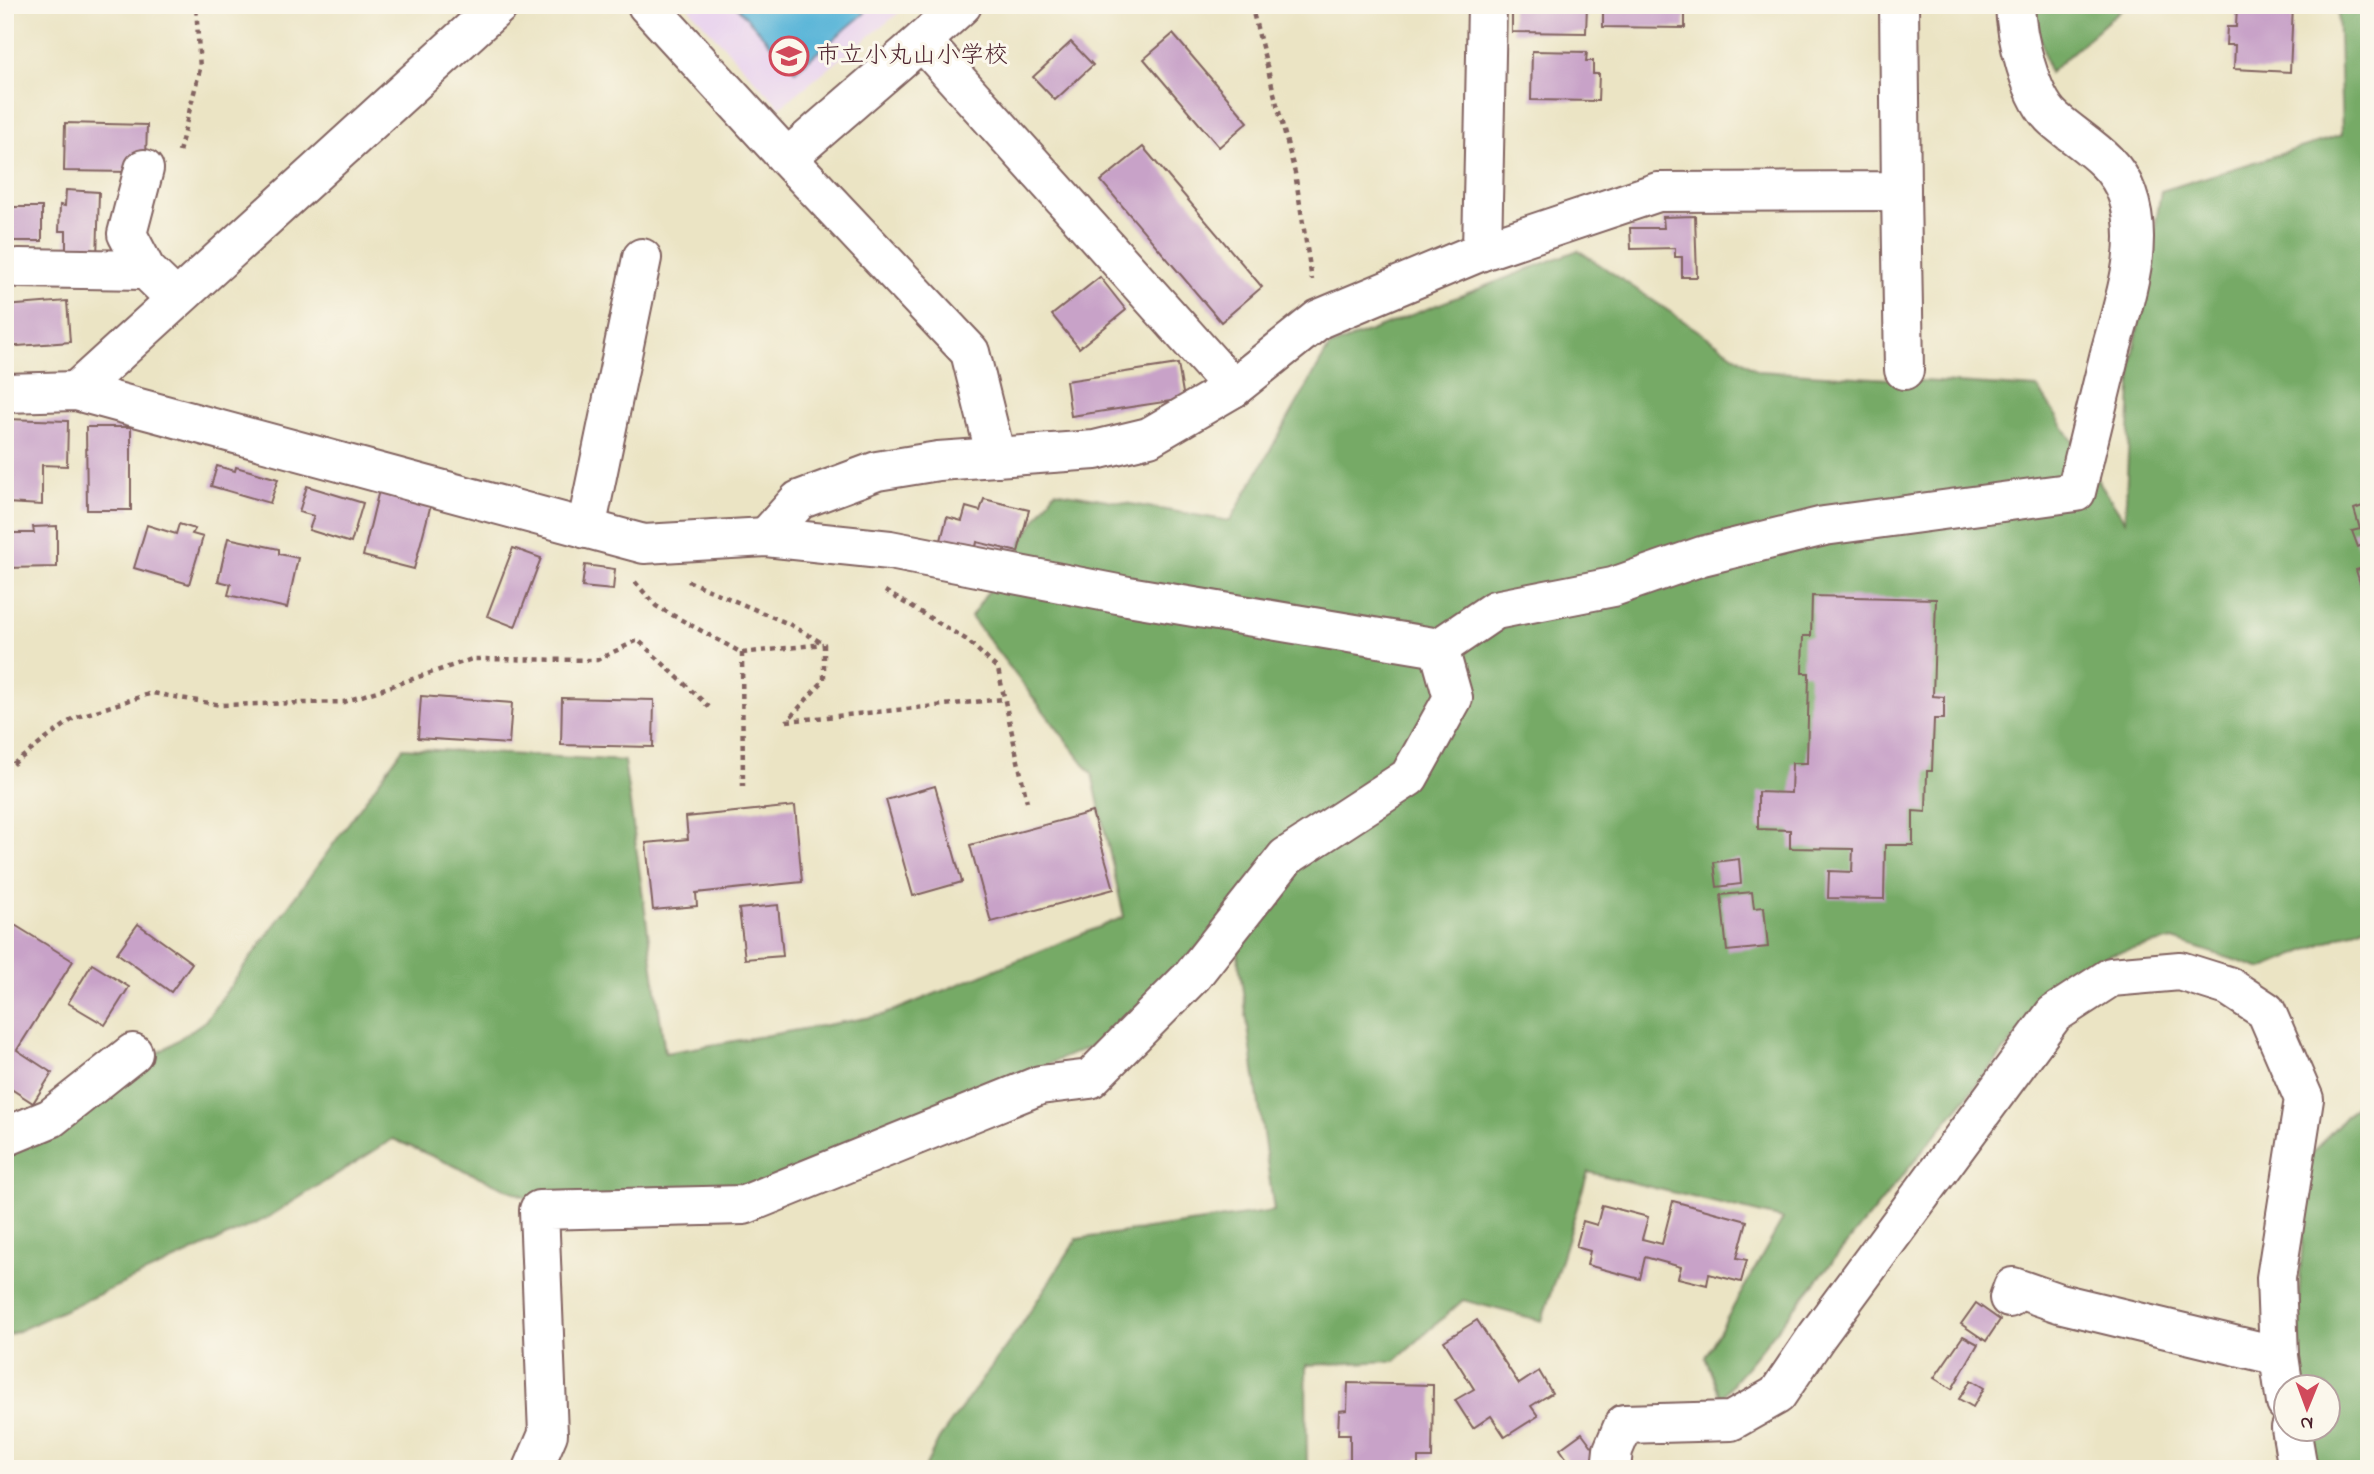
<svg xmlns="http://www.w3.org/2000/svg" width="2374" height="1474" font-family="'Indie Flower','Klee One',sans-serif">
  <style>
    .built { fill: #e8d2ee }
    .forest { fill: #76aa66; stroke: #606448; stroke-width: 2 }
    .water { fill: #5ab5d8; stroke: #526a82; stroke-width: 2 }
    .building { fill: #c8a2c8 }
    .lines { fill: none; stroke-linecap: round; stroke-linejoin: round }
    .minor-casing { stroke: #826461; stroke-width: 42 }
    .path { stroke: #826461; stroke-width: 4.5; stroke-dasharray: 5 5; stroke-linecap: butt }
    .minor { stroke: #fff; stroke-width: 38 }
    .labels { text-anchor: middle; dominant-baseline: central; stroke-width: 6; stroke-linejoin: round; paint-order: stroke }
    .poi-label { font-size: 24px; fill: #4a1f2b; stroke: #fbf7ec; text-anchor: start }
  </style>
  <rect width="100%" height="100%" fill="#fbf7ec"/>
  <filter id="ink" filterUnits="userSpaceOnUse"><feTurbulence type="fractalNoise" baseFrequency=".0143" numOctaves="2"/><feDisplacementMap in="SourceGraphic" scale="14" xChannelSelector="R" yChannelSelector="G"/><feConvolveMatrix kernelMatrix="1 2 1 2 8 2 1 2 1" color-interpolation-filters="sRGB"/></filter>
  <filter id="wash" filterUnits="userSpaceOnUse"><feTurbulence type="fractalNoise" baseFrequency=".00686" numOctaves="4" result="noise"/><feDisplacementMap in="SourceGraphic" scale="28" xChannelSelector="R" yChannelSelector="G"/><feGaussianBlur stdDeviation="1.57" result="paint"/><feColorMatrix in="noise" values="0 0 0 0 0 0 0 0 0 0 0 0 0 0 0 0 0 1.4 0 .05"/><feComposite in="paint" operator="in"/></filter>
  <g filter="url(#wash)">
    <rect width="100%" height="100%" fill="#ebe4c4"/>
    <path class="built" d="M686,5H909L780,107Z"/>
    <g class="forest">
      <path d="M2032,5H2126L2049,73Z"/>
      <path d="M2338,5H2369V924L2262,969L2173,940L2111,954L2032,1017L1721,1398L1705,1357L1783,1219L1588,1172L1542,1321L1463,1300L1395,1361L1306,1365L1307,1469H924L939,1439L1020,1327L1077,1239L1274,1211L1232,914L1099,1043L727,1198L530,1199L393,1139L265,1219L5,1337V1149L125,1076L205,1021L403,748L624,761L665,1053L883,1015L1124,917L1092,774L971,617L1055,491L1230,521L1329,347L1578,250L1758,371L2038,388L2125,521L2132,363L2161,191L2342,135Z"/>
      <path d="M2369,1091V1469H2312L2305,1429L2328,1428V1386H2297L2294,1371L2308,1157Z"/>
    </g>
    <path class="water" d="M735,5H858L865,13L795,71Z"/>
    <g id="blocks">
      <g class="building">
        <path d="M1512,5H1587L1586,33L1512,32Z"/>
        <path d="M1616,5H1672V11H1685V28L1603,27V7Z"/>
        <path d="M2237,5H2293L2290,72L2234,69L2235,45H2226L2227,27H2236Z"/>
        <path d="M1173,34L1248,122L1219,147L1144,59Z"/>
        <path d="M1071,42L1093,65L1055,100L1033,77Z"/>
        <path d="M1532,51L1587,52L1586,61H1593V74H1599L1598,101L1531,100Z"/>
        <path d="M65,123L147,125L146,156L132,172L64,171Z"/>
        <path d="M1143,147L1262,287L1221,322L1101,181Z"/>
        <path d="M66,190L99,192L97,259L66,258V231H59L60,205L65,206Z"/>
        <path d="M5,207H42V241H10V246L5,247Z"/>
        <path d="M1695,216L1697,277H1682V257H1675V248L1631,249L1630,228H1664L1663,217Z"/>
        <path d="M1100,277L1126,310L1079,348L1052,315Z"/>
        <path d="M67,301L70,342L5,347V306Z"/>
        <path d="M1178,364L1184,399L1071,416L1066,381Z"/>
        <path d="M5,419L68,421L67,466L42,465V505L6,503Z"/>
        <path d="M86,427H131V510H87Z"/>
        <path d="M217,466L235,471L236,467L278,479L270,503L211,486Z"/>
        <path d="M307,486L363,503L351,543L309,530L314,516L299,512Z"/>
        <path d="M379,490L431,504L414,569L363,556Z"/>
        <path d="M984,499L1029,510L1018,552L977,542L975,552L940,544L947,517L962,521L966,507L980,511Z"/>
        <path d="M2369,504V553L2368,554L2365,544L2358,547L2352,531L2360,529L2354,509Z"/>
        <path d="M179,524L195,529L192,534L203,537L189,584L134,568L147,525L176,534Z"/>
        <path d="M57,526V567L5,568V533H34L33,527Z"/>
        <path d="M228,538L279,549V554L298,558L287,608L228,595L231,584L218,581Z"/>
        <path d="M513,548L541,558L515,627L487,616Z"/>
        <path d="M585,565L615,569L613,590L582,587Z"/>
        <path d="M2369,566V610H2368L2356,570Z"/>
        <path d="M1812,596L1936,599L1933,696L1944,697V719H1934L1932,771H1927L1926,812L1913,811V845H1885L1884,899L1828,898L1829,871L1852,872L1853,849L1790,848V830L1758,829V792L1791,793L1792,763H1807L1809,673H1802L1803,636H1811Z"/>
        <path d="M421,696L512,703L509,744L418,738Z"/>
        <path d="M562,698L654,700L653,747L561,745Z"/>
        <path d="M935,786L962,882L913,896L886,800Z"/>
        <path d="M795,806L802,882L696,893L697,906L653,910L646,843L688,839L686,817Z"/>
        <path d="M1092,812L1114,889L991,922L970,845Z"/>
        <path d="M1739,859L1741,884L1717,887L1714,862Z"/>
        <path d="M1752,892L1754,908L1764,907L1768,947L1727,951L1721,895Z"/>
        <path d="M778,905L783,956L745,959L739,909Z"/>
        <path d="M5,919L73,961L17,1050L52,1073L33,1103L5,1085Z"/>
        <path d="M138,924L192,963L171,992L117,953Z"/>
        <path d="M92,964L129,987L105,1025L68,1003Z"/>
        <path d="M1673,1201L1747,1221L1737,1258L1747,1260L1741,1282L1709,1274L1707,1285L1678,1278L1681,1267L1645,1257L1640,1279L1587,1265L1590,1251L1576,1247L1583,1221L1597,1225L1602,1205L1648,1217L1642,1239L1662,1244Z"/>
        <path d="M1976,1303L2000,1320L1986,1341L1961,1324Z"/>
        <path d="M1477,1320L1519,1384L1539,1371L1552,1393L1531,1406L1538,1416L1505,1437L1491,1416L1473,1428L1455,1400L1474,1389L1444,1341Z"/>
        <path d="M1963,1336L1978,1344L1952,1389L1934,1378Z"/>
        <path d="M1971,1380L1984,1388L1973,1407L1959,1399Z"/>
        <path d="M1348,1383L1433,1385L1432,1458H1418V1469H1338V1462H1350V1434H1338L1339,1411L1347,1410Z"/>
        <path d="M1582,1433L1599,1456L1580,1469H1574L1560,1449Z"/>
      </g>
    </g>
  </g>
  <g filter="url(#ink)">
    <use href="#blocks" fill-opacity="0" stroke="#826461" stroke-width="2"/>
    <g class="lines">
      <defs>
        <g id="minor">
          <path d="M647,5L787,158L922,41L1233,388"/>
          <path d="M922,41L962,5"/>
          <path d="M787,158L970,352L996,457"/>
          <path d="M144,169L127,234L146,270L175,298"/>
          <path d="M1901,191L1904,370"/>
          <path d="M1482,251L1487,5"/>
          <path d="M19,268L146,270"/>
          <path d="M76,391L499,5"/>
          <path d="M5,393L76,391L644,544L766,537L890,550L1128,596L1439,648L1495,610L1613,587L1702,556L1824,526L2076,492C2087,447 2098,402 2109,357C2122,306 2146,246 2127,194C2115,159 2081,143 2054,119C2030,98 2016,36 2015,5"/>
          <path d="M586,529L642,258"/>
          <path d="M766,537L799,500L877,471L938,461L1095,450L1149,437L1233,388L1319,319L1482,251L1658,192L1901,191L1899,5"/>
          <path d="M5,1137L51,1118L133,1053"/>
          <path d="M2009,1298L2013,1287L2059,1303L2279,1356"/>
          <path d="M2291,1428L2298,1469"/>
          <path d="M533,1469L548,1434L539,1210L744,1205L1040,1085L1090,1079L1193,975L1286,857L1409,777L1453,698L1439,648"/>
          <path d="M1611,1469L1613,1450L1624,1424L1731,1421L1777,1395L1817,1336L2054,1014L2111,977L2180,971L2228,986L2266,1011L2304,1099L2276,1278L2279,1356L2286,1403"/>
        </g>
      </defs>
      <use href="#minor" class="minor-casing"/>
      <g class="path">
        <path d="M1251,5L1295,173L1312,280"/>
        <path d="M179,152L200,69L196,5"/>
        <path d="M688,581L789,624L824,644V680L787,721"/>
        <path d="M635,582L656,606L742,653L823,644"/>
        <path d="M885,591L967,640L998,669L1027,802"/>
        <path d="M742,653L743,786"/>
        <path d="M787,721L1004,699"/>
        <path d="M5,770L74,718L152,693L221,705L344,702L472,659L597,660L638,640L709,707"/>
      </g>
      <use href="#minor" class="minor"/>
    </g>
  </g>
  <defs>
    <symbol id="school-ring" viewBox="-11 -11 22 22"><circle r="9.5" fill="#fbf7ec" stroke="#d1495b" stroke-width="1.5"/><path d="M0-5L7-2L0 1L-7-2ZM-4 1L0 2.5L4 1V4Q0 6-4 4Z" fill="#d1495b"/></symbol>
  </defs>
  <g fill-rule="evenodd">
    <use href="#school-ring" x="767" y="34" width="44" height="44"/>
  </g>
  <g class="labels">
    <g class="poi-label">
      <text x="816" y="56">市立小丸山小学校</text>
    </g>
  </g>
  <rect width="2374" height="1474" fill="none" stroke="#fbf7ec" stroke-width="28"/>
  <g transform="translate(2307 1408) rotate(181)"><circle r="33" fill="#fbf7ec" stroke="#b4a19f" stroke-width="2"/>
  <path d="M0-5L12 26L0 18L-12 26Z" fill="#d1495b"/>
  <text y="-10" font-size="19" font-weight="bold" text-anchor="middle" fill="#4a1f2b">N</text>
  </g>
</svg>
